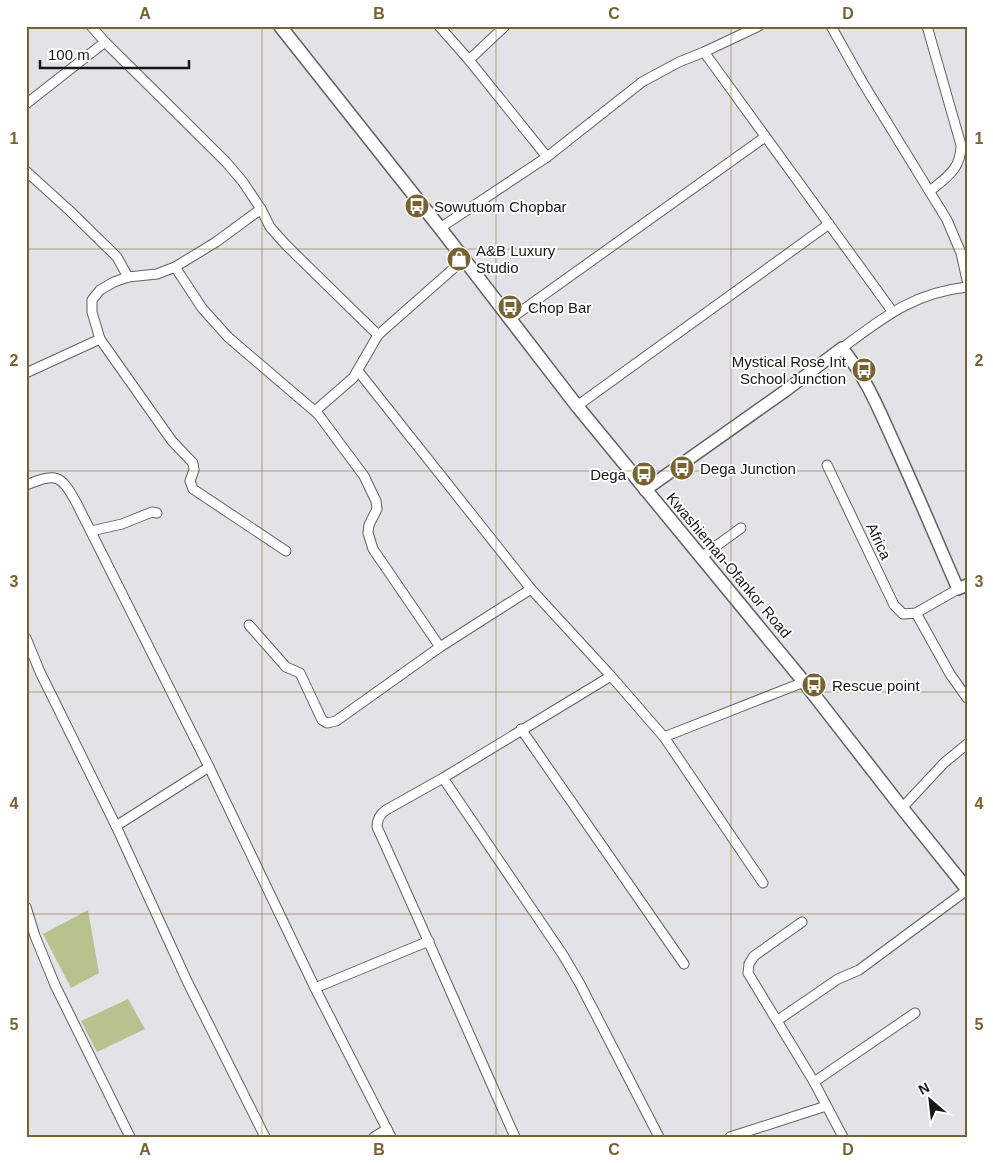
<svg xmlns="http://www.w3.org/2000/svg" width="993" height="1163" font-family="Helvetica,sans-serif">
  <style>
    .green { fill: #b9c28f }
    .lines { fill: none; stroke-linecap: round; stroke-linejoin: round }
    .minor-casing { stroke: #606163; stroke-width: 11 }
    .tertiary-casing { stroke: #606163; stroke-width: 14 }
    .secondary-casing { stroke: #606163; stroke-width: 15 }
    .minor { stroke: #fff; stroke-width: 9 }
    .tertiary { stroke: #fff; stroke-width: 11 }
    .secondary { stroke: #fff; stroke-width: 12 }
    .grid { fill: none; stroke: #786232; stroke-width: 1; stroke-opacity: 0.55 }
    .labels { text-anchor: middle; dominant-baseline: central; stroke-width: 4; stroke-linejoin: round; paint-order: stroke }
    .poi-label { font-size: 15px; fill: #171718; stroke: #fff; text-anchor: start }
    .street-label { font-size: 15px; fill: #171718; stroke: #fff }
    .neatline { fill: none; stroke: #786232; stroke-width: 2 }
    .grid-label { font-size: 16px; text-anchor: middle; font-weight: bold; fill: #786232 }
  </style>
  <rect width="100%" height="100%" fill="#e3e3e7"/>
  <g class="green">
    <path d="M88,910L99,973L71,988L43,934Z"/>
    <path d="M128,999L145,1029L97,1052L81,1021Z"/>
  </g>
  <g class="lines">
    <defs>
      <g id="minor">
        <path d="M91,26L105,42L226,162L243,182L261,209L270,227L286,245L378,335"/>
        <path d="M439,26L469,60L547,157"/>
        <path d="M831,26L863,83L947,220L961,253L967,280"/>
        <path d="M927,26L961,145C961,169 947,177 930,191"/>
        <path d="M704,52L892,311"/>
        <path d="M469,60L505,26"/>
        <path d="M26,104L105,42"/>
        <path d="M26,171L70,211L117,257L128,277"/>
        <path d="M261,209L216,242L175,267L157,274L128,277L114,282L100,290L92,300V312L100,339L172,441L193,463L194,470L190,481L193,489L286,551"/>
        <path d="M440,228L547,157L642,82L679,62L704,52L759,26"/>
        <path d="M175,267L202,308L228,337L318,414L364,476L376,501L377,509L369,525L368,533L373,549L440,647"/>
        <path d="M510,319L765,137"/>
        <path d="M842,348C884,317 913,293 967,287"/>
        <path d="M358,371L531,589L611,676L664,737L763,883"/>
        <path d="M26,373L100,339"/>
        <path d="M577,406L829,224"/>
        <path d="M315,411L353,378L378,335L463,260"/>
        <path d="M827,465L894,605L903,614L916,613L958,589"/>
        <path d="M26,485C57,473 60,474 76,502L209,767L315,988L391,1137"/>
        <path d="M91,531L122,524L152,512L157,513"/>
        <path d="M701,557L741,528"/>
        <path d="M916,613L950,674L967,698"/>
        <path d="M249,625L286,667L300,673L322,720L327,723L336,721L440,647L531,589"/>
        <path d="M26,638L40,672L116,826L187,981L265,1137"/>
        <path d="M521,729L684,964"/>
        <path d="M664,737L804,682"/>
        <path d="M443,778L563,955L580,984L659,1137"/>
        <path d="M902,808L944,763L967,744"/>
        <path d="M116,826L209,767"/>
        <path d="M26,907L35,936L55,985L130,1137"/>
        <path d="M802,922L754,956L749,964L748,973L814,1082L843,1137"/>
        <path d="M315,988L429,941"/>
        <path d="M778,1020L838,979L859,970L967,890"/>
        <path d="M814,1082L915,1013"/>
        <path d="M374,1137L387,1129"/>
        <path d="M515,1137C469,1034 424,930 377,827C377,820 380,814 386,810L443,778L611,676"/>
        <path d="M730,1137L826,1106"/>
      </g>
      <path id="tertiary" d="M645,490L785,391L842,348C867,379 879,410 895,445C917,493 937,541 958,589L967,585"/>
      <path id="secondary" d="M280,26L440,228L577,406L804,682L902,808L967,889"/>
    </defs>
    <use href="#minor" class="minor-casing"/>
    <use href="#tertiary" class="tertiary-casing"/>
    <use href="#secondary" class="secondary-casing"/>
    <use href="#minor" class="minor"/>
    <use href="#tertiary" class="tertiary"/>
    <use href="#secondary" class="secondary"/>
  </g>
  <path class="grid" d="M262,26V1137M496,26V1137M731,26V1137M26,249H967M26,471H967M26,692H967M26,914H967"/>
  <defs>
    <symbol id="bus-disc" viewBox="-11 -11 22 22"><circle r="9.5" fill="#786232" stroke="#fff"/><path d="M-5-6H5V4H4V6H2V4H-2V6H-4V4H-5ZM-3.5-4V0h7V-4ZM-3.5 1.2v1.5H-2V1.2ZM2 1.2v1.5H3.5V1.2Z" fill="#fff"/></symbol>
    <symbol id="shop-disc" viewBox="-11 -11 22 22"><circle r="9.5" fill="#786232" stroke="#fff"/><path d="M-5-2.5h2.3a2.7 3.5 0 0 1 5.4 0H5L5.5 6h-11ZM-1.5-2.5h3a1.5 2.3 0 0 0-3 0Z" fill="#fff"/></symbol>
  </defs>
  <g fill-rule="evenodd">
    <use href="#bus-disc" x="403" y="192" width="28" height="28"/>
    <use href="#shop-disc" x="445" y="245" width="28" height="28"/>
    <use href="#bus-disc" x="496" y="293" width="28" height="28"/>
    <use href="#bus-disc" x="850" y="356" width="28" height="28"/>
    <use href="#bus-disc" x="668" y="454" width="28" height="28"/>
    <use href="#bus-disc" x="630" y="460" width="28" height="28"/>
    <use href="#bus-disc" x="800" y="671" width="28" height="28"/>
  </g>
  <g class="labels">
    <g class="poi-label">
      <text x="434" y="206">Sowutuom Chopbar</text>
      <text x="476" y="250">A&amp;B Luxury<tspan x="476" dy="17">Studio</tspan></text>
      <text x="528" y="307">Chop Bar</text>
      <text x="846" y="361" text-anchor="end">Mystical Rose Int<tspan x="846" dy="17">School Junction</tspan></text>
      <text x="700" y="468">Dega Junction</text>
      <text x="626" y="474" text-anchor="end">Dega</text>
      <text x="832" y="685">Rescue point</text>
    </g>
    <g class="street-label">
      <text transform="translate(879 541) rotate(65)">Africa</text>
      <text transform="translate(729 565) rotate(50)">Kwashieman-Ofankor Road</text>
    </g>
  </g>
  <rect width="993" height="1163" fill="none" stroke="#ffffff" stroke-width="55"/>
  <g transform="translate(930 1100) rotate(332)" stroke="#ffffff" stroke-width="4" paint-order="stroke">
  <path d="M0-4L9 19L0 12L-9 19Z" fill="#171718"/>
  <text y="-8" font-size="14" font-weight="bold" text-anchor="middle" fill="#171718">N</text>
  </g>
  <path d="M40 60v8h149v-8" fill="none" stroke="#171718" stroke-width="2.5"/>
  <text x="48" y="60" font-size="15" fill="#171718" stroke="#ffffff" stroke-width="4" paint-order="stroke">100 m</text>
  <rect x="28" y="28" width="938" height="1108" class="neatline"/>
  <g class="grid-label">
    <text x="145" y="19">A</text>
    <text x="379" y="19">B</text>
    <text x="614" y="19">C</text>
    <text x="848" y="19">D</text>
    <text x="14" y="144">1</text>
    <text x="979" y="144">1</text>
    <text x="14" y="366">2</text>
    <text x="979" y="366">2</text>
    <text x="14" y="587">3</text>
    <text x="979" y="587">3</text>
    <text x="14" y="809">4</text>
    <text x="979" y="809">4</text>
    <text x="14" y="1030">5</text>
    <text x="979" y="1030">5</text>
    <text x="145" y="1155">A</text>
    <text x="379" y="1155">B</text>
    <text x="614" y="1155">C</text>
    <text x="848" y="1155">D</text>
  </g>
</svg>
